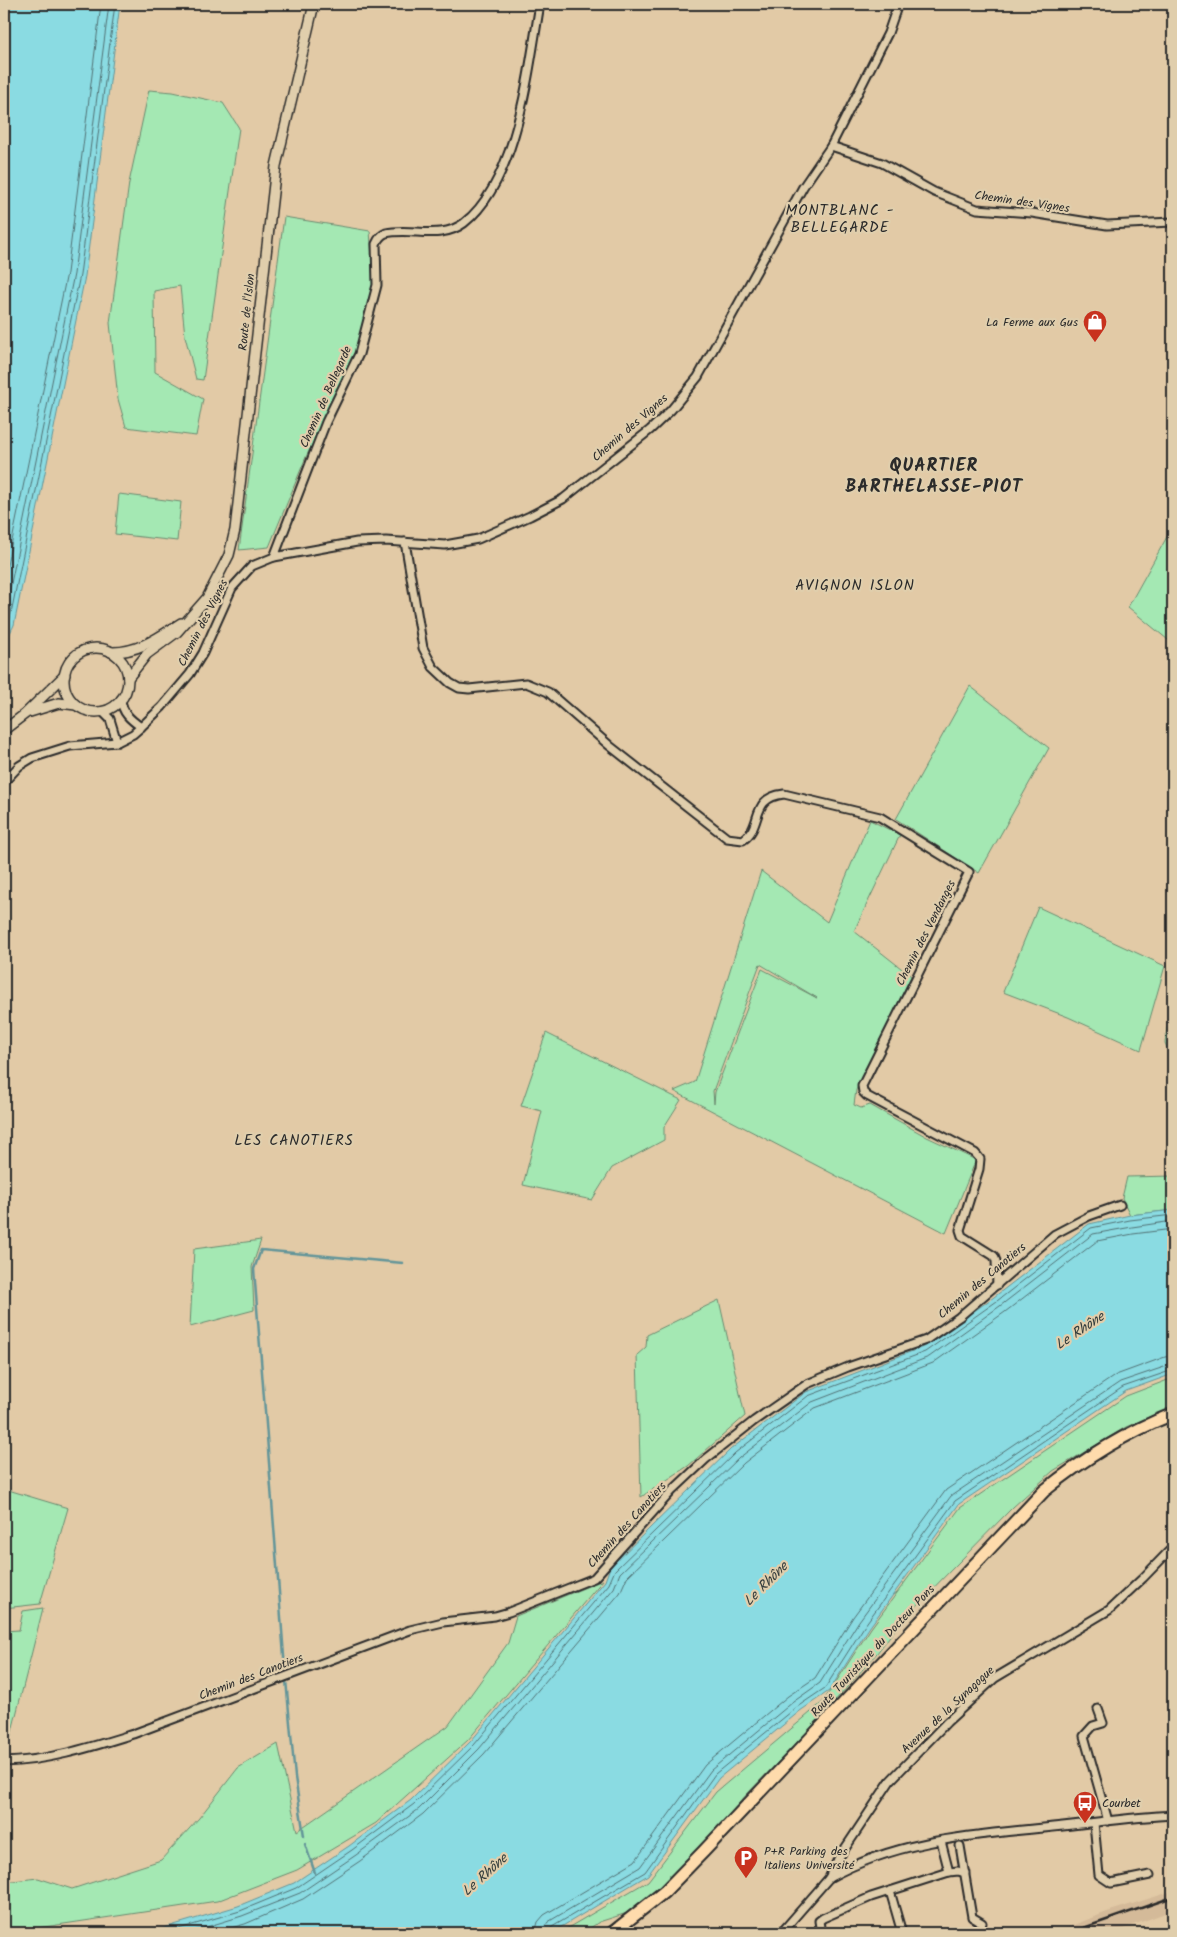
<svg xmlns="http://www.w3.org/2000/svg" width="1177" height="1937" font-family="Kalam,sans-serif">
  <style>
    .built { fill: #d4ba99 }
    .green { fill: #a4e8b3; stroke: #688a6f; fill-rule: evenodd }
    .water { fill: #8adbe2; stroke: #649599 }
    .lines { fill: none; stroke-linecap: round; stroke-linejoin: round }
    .shore { stroke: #517174; stroke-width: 1 }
    .stream { stroke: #649599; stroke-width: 2.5 }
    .minor-casing { stroke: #2b2b2b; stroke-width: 11 }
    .tertiary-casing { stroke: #2b2b2b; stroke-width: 12 }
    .trunk-casing { stroke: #2b2b2b; stroke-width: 15 }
    .minor { stroke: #e0ceac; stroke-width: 7 }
    .tertiary { stroke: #e0ceac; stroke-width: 9 }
    .trunk { stroke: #fedbac; stroke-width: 11 }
    .rail { stroke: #2b2b2b; stroke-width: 2.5 }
    .labels { text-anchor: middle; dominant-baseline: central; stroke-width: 4.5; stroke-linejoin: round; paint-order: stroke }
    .street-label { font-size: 12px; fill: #2b2b2b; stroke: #e0ceac }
    .poi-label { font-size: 12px; fill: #2b2b2b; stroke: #e0ceac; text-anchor: start }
    .water-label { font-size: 14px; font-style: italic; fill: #343d3d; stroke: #e0ceac }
    .quarter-label { font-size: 15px; letter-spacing: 1px; fill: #2b2b2b; stroke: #e0ceac }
    .district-label { font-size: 18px; font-weight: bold; letter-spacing: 1px; fill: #2b2b2b; stroke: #e0ceac }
  </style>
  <rect width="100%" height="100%" fill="#e2caa6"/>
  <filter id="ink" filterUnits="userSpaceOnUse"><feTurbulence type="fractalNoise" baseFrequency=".02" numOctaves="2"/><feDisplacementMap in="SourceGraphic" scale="10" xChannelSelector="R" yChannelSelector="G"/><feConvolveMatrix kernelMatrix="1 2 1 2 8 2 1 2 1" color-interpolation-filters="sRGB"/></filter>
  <g filter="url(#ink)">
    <path class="built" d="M1173,1891V1910L1112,1933H1053L1107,1912Z"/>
    <g class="green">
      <path d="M149,90L173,92L223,103L239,128L203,380L196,379L185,336L180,286L154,291L155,372L203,399L196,436L126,427L118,399L110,323L129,183Z"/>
      <path d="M284,217L370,231L374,284L356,355L306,457L269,547L239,550Z"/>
      <path d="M119,494L181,502L177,541L115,534Z"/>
      <path d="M1173,526V644L1128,607Z"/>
      <path d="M970,686L1049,748L979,873L896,819Z"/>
      <path d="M870,820L900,835L854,931L911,976L856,1090L854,1105L861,1108L870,1105L927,1137L976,1160L946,1233L674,1091L695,1082L761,871L827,922ZM760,964L817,998L762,969L715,1092L714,1104L713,1091Z"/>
      <path d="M1038,907L1165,966L1141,1050L1068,1017L1003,992Z"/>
      <path d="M1173,987V1054H1170L1165,1043Z"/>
      <path d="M546,1033L681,1100L664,1127V1140L612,1168L592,1200L523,1185L542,1111L521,1106Z"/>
      <path d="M1173,1176V1210L1130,1215L1122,1198L1127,1177Z"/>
      <path d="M261,1240L252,1267L254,1310L190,1327L194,1249Z"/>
      <path d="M719,1300L745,1416L688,1466L641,1497L637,1355L646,1347L647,1335Z"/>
      <path d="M1173,1378V1407L1126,1427L1053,1471L1013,1507L902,1620L877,1653L811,1728L748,1793L674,1876L627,1913L599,1922L583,1933H559L648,1881L716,1792L823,1702L871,1628L960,1508L1126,1396Z"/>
      <path d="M5,1489L68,1508L40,1604L4,1608V1496Z"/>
      <path d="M603,1580L468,1740L376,1823L297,1870L217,1901L4,1933V1882L38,1878L72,1889L161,1860L199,1818L238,1768L278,1744L297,1831L448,1726L508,1643L516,1616Z"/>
      <path d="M43,1608L7,1751L4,1752V1631L19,1630L23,1611Z"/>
    </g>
    <g class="water">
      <path d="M4,4H120L85,276L14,625L4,645Z"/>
      <path d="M1173,1210V1374L1126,1391L959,1504L869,1628L829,1691L800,1711L719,1778L648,1875L551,1933H142L164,1928L238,1906L294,1883L349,1846L411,1800L471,1741L605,1581L610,1567L731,1449L806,1392L923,1347L994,1297L1089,1224L1130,1215Z"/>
    </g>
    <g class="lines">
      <g class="shore">
        <path d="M4,580L67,273L101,4"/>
        <path d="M4,618L74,274L109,4"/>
        <path d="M4,634L9,623L80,275L115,4"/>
        <path d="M165,1933L240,1911L296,1888L352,1850L414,1804L474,1745L609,1584L615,1570L735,1453L808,1396L925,1352L997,1301L1091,1228L1130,1220L1173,1215"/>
        <path d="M187,1933L242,1916L300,1893L356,1855L419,1809L479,1749L614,1588L620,1573L739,1458L812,1402L929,1357L1000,1306L1093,1234L1132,1227L1173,1221"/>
        <path d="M213,1933L245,1924L303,1899L360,1861L423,1814L484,1754L620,1593L627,1577L744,1463L815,1408L933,1363L1005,1312L1097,1241L1133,1234L1173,1229"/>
        <path d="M535,1933L538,1922L544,1915L635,1861L705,1765L788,1696L815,1678L853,1617L946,1490L1116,1375L1165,1357L1173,1356"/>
        <path d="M543,1933L544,1927L548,1922L640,1867L711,1770L793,1702L820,1683L859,1621L951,1496L1120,1382L1173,1364"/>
        <path d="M549,1933L552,1927L645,1872L715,1774L797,1707L825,1688L865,1625L955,1501L1123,1387L1173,1370"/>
      </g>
      <g class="stream">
        <path d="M285,1669L254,1269L261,1250L403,1263"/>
        <path d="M286,1680L295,1777L304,1836"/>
        <path d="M305,1844L315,1873"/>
      </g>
      <defs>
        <g id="minor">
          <path d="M831,146L882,163L934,192L977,209L1032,213L1107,225L1173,222"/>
          <path d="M405,542L423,648L433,667L450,683L459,688L469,689L526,683L548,692L610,746L727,838L743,840C764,826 749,798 784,794L880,817L969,872L862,1086L863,1092L867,1096L975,1153L980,1159L979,1169L960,1230L962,1236L994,1256L996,1261L997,1285"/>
          <path d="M274,557L326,422L359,354L377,285L376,244C378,239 381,235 386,233C412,227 440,241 464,223C518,181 529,67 540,4"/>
          <path d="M121,699C122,713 131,720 141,727"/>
          <path d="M102,711L110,719L117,742"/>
          <path d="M4,782L19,766L32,758L70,746L117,742L133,734L141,727L162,707L190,674L203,653L232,588L252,566L274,557L357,542L386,541L445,545L478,539L530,516L563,499L650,430L671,410L698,377L803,187L831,146L888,33L898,4"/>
          <path d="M1098,1709L1103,1723L1093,1726L1084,1736L1108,1821"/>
          <path d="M4,1762C48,1761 91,1747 133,1734L410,1630L443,1622L495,1616L509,1612L594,1578L672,1491L706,1459L754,1421L807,1384L848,1367L926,1340L959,1317L1055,1234L1089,1216L1120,1205"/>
          <path d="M1094,1823L1099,1875L1111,1883L1150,1875"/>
          <path d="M941,1841L949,1872"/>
          <path d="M960,1846L972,1917L982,1923"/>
          <path d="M829,1878C899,1839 975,1835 1053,1827C1093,1823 1133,1817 1173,1815"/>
          <path d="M890,1891L902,1933"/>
          <path d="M781,1933L829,1878L838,1859L890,1781L947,1722L995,1678L1109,1610L1143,1578L1173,1547"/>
          <path d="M821,1933L819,1921L823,1918L871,1897L949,1872L958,1871L965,1873"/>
        </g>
        <g id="tertiary">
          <circle cx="96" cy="680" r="32"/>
          <path d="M111,652C138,653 159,637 181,623"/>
          <path d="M128,678L147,654L177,632L207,598L229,555L235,530L276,166L314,4"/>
          <path d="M30,712L59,703L76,705"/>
          <path d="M4,730L25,714L65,675"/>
        </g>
        <path id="trunk" d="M612,1933L664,1892L703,1852L1044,1491C1083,1459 1125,1433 1173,1414"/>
      </defs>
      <use href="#minor" class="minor-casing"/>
      <use href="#tertiary" class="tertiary-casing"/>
      <use href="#trunk" class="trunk-casing"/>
      <use href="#minor" class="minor"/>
      <use href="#tertiary" class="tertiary"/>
      <use href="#trunk" class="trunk"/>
      <path class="rail" d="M1069,1933L1173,1897"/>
    </g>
  </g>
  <defs>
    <symbol id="shop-pin" viewBox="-11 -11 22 30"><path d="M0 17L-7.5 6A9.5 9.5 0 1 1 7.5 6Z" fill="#c8321e" stroke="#e0ceac"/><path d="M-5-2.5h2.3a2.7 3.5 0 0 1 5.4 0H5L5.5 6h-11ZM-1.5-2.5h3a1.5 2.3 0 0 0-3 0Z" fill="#fff"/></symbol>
    <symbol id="bus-pin" viewBox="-11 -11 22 30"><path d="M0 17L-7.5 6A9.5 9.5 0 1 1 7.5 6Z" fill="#c8321e" stroke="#e0ceac"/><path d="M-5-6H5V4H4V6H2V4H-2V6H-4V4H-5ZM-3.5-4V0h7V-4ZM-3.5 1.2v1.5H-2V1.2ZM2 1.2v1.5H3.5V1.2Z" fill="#fff"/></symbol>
    <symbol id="parking-pin" viewBox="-11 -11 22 30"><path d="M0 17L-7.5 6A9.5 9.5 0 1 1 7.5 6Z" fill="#c8321e" stroke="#e0ceac"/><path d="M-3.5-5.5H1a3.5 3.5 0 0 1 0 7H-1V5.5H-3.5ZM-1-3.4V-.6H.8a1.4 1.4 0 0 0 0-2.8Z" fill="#fff"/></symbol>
  </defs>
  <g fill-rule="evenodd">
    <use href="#shop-pin" x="1081" y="308" width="28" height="38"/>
    <use href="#bus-pin" x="1071" y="1789" width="28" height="38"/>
    <use href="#parking-pin" x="732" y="1844" width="28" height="38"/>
  </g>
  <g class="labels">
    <g class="street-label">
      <text transform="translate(1022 202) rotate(8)">Chemin des Vignes</text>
      <text transform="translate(247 312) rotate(-84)">Route de l'Islon</text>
      <text transform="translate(326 397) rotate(-66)">Chemin de Bellegarde</text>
      <text transform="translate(630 428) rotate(-41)">Chemin des Vignes</text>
      <text transform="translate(203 623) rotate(-63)">Chemin des Vignes</text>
      <text transform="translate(926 933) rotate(-63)">Chemin des Vendanges</text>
      <text transform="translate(982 1281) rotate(-40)">Chemin des Canotiers</text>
      <text transform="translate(627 1525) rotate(-48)">Chemin des Canotiers</text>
      <text transform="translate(873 1651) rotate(-47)">Route Touristique du Docteur Pons</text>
      <text transform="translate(251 1677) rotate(-21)">Chemin des Canotiers</text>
      <text transform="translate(948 1710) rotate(-43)">Avenue de la Synagogue</text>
    </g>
    <g class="poi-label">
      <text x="1078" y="322" text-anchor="end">La Ferme aux Gus</text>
      <text x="1102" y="1803">Courbet</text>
      <text x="764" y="1851">P+R Parking des<tspan x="764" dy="14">Italiens Université</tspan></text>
    </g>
    <g class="water-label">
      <text transform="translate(1080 1331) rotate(-34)">Le Rhône</text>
      <text transform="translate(766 1584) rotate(-45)">Le Rhône</text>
      <text transform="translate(485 1875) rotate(-42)">Le Rhône</text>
    </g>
    <g class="quarter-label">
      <text x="840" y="211">MONTBLANC -<tspan x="840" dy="17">BELLEGARDE</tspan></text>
      <text x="855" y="586">AVIGNON ISLON</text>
      <text x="294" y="1141">LES CANOTIERS</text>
    </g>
    <g class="district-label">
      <text x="934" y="466">QUARTIER<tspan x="934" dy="21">BARTHELASSE-PIOT</tspan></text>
    </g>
  </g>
  <rect width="1177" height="1937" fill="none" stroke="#e0ceac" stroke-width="20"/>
  <rect x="10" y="10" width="1157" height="1917" fill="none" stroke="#2b2b2b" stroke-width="2" filter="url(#ink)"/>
</svg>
